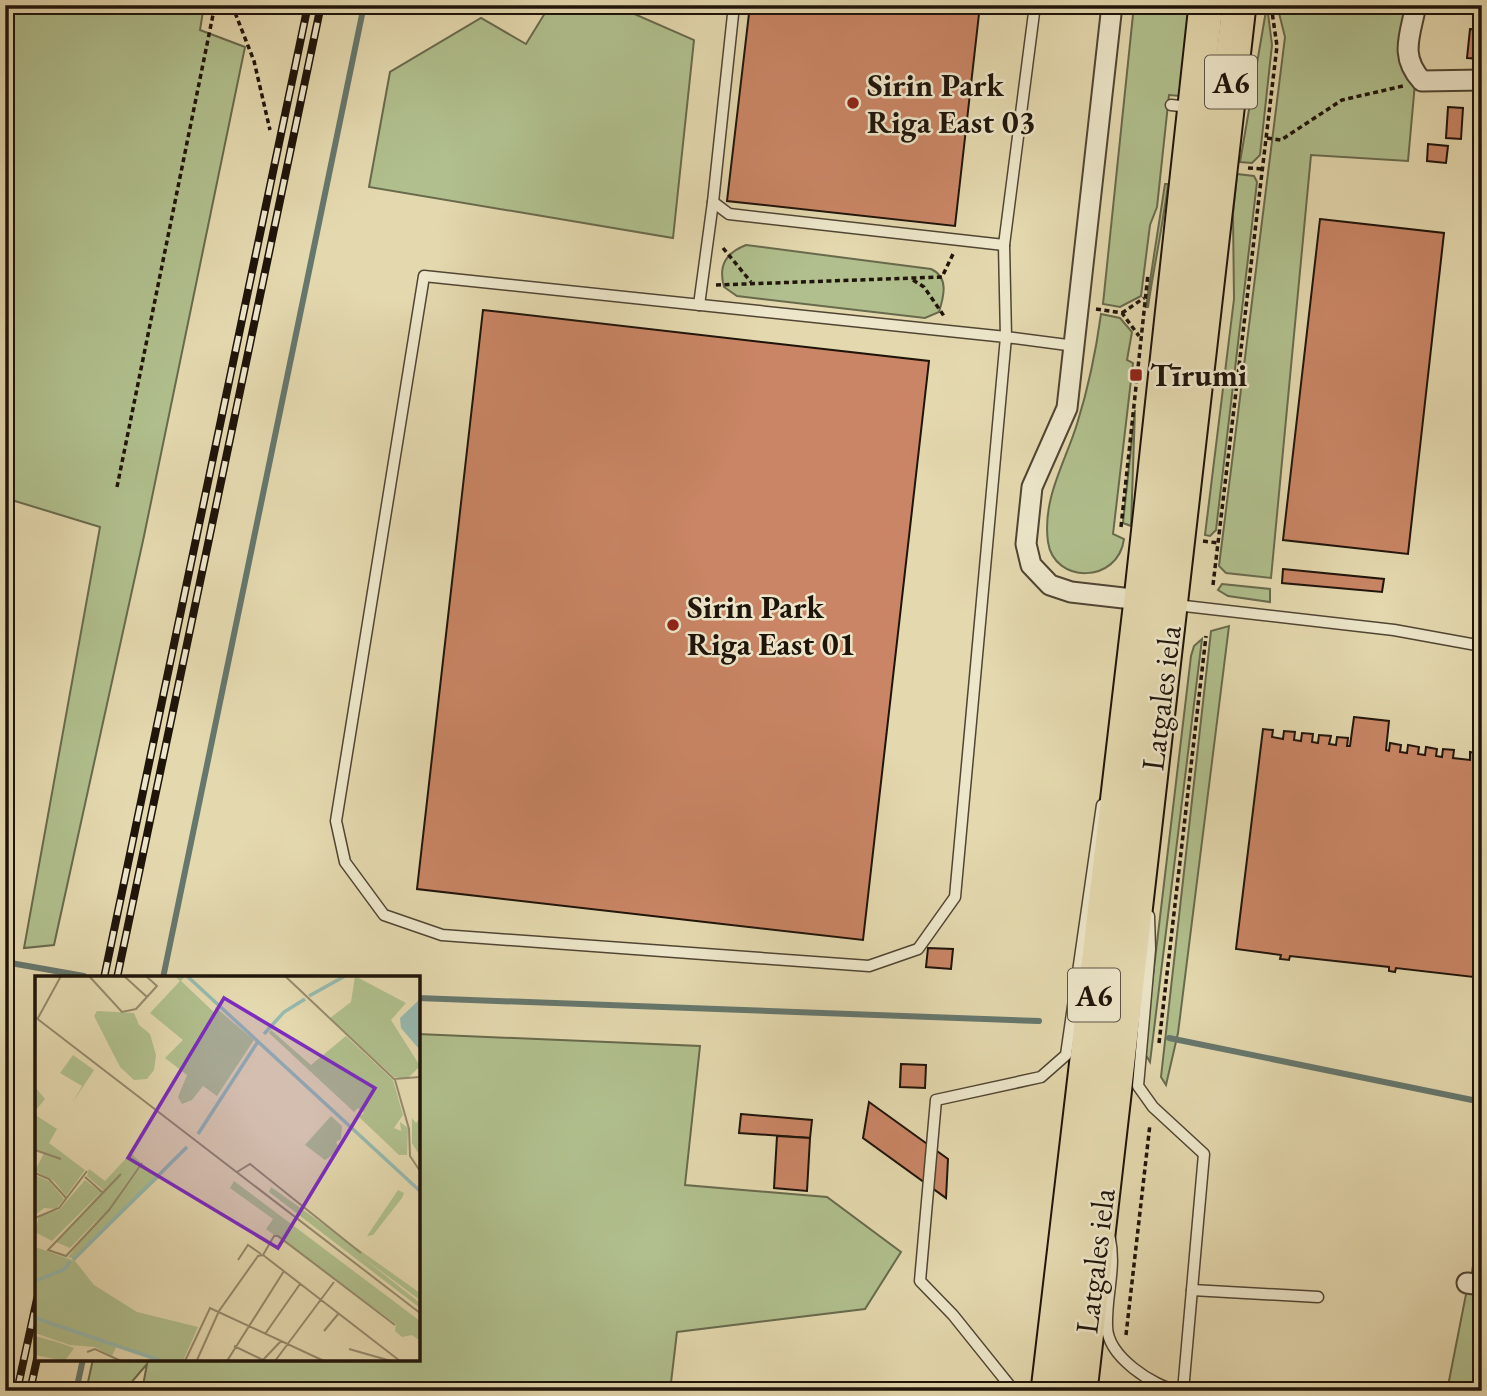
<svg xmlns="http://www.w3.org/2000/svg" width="1487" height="1396" font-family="'EB Garamond',serif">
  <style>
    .green { fill: #b0bf8d; stroke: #686a4c; stroke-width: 2 }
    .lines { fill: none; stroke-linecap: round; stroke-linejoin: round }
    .stream { stroke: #66776d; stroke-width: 6 }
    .building { fill: #c98565; stroke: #1f140a; stroke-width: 2 }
    .service-casing { stroke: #504533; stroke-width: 13 }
    .minor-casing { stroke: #504533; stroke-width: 23 }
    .trunk-casing { stroke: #1f140a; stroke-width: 37 }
    .path { stroke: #1f140a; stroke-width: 3.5; stroke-dasharray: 5 3.5; stroke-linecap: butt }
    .service { stroke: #ede6ca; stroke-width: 10 }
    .minor { stroke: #ede6ca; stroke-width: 19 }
    .trunk { stroke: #e4d8ae; stroke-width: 33 }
    .rail-casing { stroke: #1f140a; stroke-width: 8 }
    .rail { stroke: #ede6ca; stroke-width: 5; stroke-dasharray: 16; stroke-linecap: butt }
    .poi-dot { fill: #8f2418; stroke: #ede6ca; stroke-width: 2.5 }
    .labels { text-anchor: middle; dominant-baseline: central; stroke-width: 5; stroke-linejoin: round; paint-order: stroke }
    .shield { fill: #ede6ca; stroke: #5d5344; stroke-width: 2 }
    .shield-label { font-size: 30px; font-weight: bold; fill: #1f140a }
    .poi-label { font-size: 32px; font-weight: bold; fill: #1f140a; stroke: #ede6ca; text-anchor: start }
    .street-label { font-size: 32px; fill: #1f140a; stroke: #ede6ca }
    .inset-river { fill: none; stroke: #96b9af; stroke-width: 3.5 }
    .inset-road { fill: none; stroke: #958a6c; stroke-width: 2 }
    .view { fill: #7b2cbf; fill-opacity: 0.15; stroke: #7b2cbf; stroke-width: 3.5 }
    .inset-edge { fill: none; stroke: #1f140a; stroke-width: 3.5 }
  </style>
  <rect width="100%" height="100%" fill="#e4d8ae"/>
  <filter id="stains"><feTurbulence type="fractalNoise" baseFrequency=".00286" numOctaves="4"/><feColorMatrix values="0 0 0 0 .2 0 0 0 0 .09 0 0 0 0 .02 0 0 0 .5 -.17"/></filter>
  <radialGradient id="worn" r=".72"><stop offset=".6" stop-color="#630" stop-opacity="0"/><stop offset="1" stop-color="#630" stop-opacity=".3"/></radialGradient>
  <g class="green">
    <path d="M5,5H204L200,30L245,47L144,536L54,945L24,948L100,527L5,498Z"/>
    <path d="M550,5H614L694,40L673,238L369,187L390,72L481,18L526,44Z"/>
    <path d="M1134,5H1190L1180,96L1169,95L1157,207L1150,225L1141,296L1120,307L1103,304Z"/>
    <path d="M1267,5L1272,45L1260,155L1252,163L1240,162Z"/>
    <path d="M1277,5H1422L1408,161L1311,155L1271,578L1226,573L1219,566L1285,37Z"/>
    <path d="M1237,174L1254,176L1257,182L1216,530L1210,536L1205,535L1234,299L1233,214Z"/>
    <path d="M1165,184H1168C1163,225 1154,266 1148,307H1146Z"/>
    <path d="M746,245L931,269C949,277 944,296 939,312L925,318L737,296L724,287C718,265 726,253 746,245Z"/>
    <path d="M1101,314L1120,318L1132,332L1127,360L1133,363L1113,534L1124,539C1118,584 1054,584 1048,542C1042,499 1065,463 1077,424C1088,389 1096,351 1101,314Z"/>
    <path d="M1135,410L1131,526L1123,523Z"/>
    <path d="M1222,584L1270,589V602L1228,596L1218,590Z"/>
    <path d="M1229,626L1178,1033L1166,1085L1161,1077L1211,631Z"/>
    <path d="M1202,639L1150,1062L1144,1052L1191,656L1194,646Z"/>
    <path d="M418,1034L700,1046L685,1185L827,1197L901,1252L865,1309L677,1332L670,1391H142L147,1364L124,1391H90L88,1382L93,1359H418Z"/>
    <path d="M1482,1197V1275L1472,1273Z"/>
    <path d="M1467,1289L1482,1291V1391H1447Z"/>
  </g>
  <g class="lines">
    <g class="stream">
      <path d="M5,962L84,976"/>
      <path d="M163,978L364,5"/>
      <path d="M418,998L1039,1021"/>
      <path d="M1169,1038L1482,1102"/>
      <path d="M76,1391L83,1359"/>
    </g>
  </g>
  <g class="building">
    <path d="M750,5H980L955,226L727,201Z"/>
    <path d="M1470,29L1482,30V59L1467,58Z"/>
    <path d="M1448,107L1463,108L1461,139L1446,138Z"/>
    <path d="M1428,144L1448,146L1446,163L1427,161Z"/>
    <path d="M1320,219L1444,233L1408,554L1283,540Z"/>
    <path d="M483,310L929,361L863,940L417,889Z"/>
    <path d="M1283,569L1384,579L1382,592L1282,583Z"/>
    <path d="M1354,717L1389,721L1386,750L1389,751L1390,743L1401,745L1400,752L1407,753L1408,745L1419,747L1418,754L1425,755L1426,747L1437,749L1436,756L1442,757L1443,749L1454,750L1453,758L1470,760V752L1480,754L1482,978L1396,968L1395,972L1389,971V967L1290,956L1289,960L1280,959L1281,955L1236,949L1263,729L1273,730L1272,737L1283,739L1284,731L1295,732L1294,740L1301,741L1302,733L1313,734L1312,742L1318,743L1319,735L1331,736L1329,744L1336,745L1337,737L1348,738L1347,746H1350Z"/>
    <path d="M928,948L953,949L951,969L926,967Z"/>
    <path d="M901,1064L926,1065L925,1088L900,1087Z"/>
    <path d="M869,1102L948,1159L946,1198L863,1138Z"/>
    <path d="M741,1114L812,1120L810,1138L739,1133Z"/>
    <path d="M777,1136L810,1138L807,1191L774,1188Z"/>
  </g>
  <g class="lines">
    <defs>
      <g id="service">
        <path d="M734,5L713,202L729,214L1004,245L1035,5"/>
        <path d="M1171,105L1190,107"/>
        <path d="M1004,245L1006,337L955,897L918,949L869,966L442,935L384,915L345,862L336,821L424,276L1006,337L1075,346"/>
        <path d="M699,305L713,202"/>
        <path d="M1176,605L1394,630L1482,646"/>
        <path d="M1149,916L1150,949L1138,1086L1153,1107L1204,1154L1183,1391"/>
        <path d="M1110,1239C1116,1269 1106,1295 1107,1326C1107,1356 1153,1387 1180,1391"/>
        <path d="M1192,1290L1318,1297"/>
        <path d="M1014,1391L953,1315L920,1281L936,1100L1041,1077L1066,1055L1102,805"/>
      </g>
      <g id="minor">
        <path d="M1112,5L1067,408L1032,487L1026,544L1031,565L1050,585L1071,592L1141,600"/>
        <path d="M1416,5C1410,36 1399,56 1422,81L1482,80"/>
        <path d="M1467,1283L1482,1285"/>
      </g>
      <g id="trunk">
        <path d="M1048,1391L1141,600L1206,5"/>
        <path d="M1080,1391L1239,5"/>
      </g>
    </defs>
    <use href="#service" class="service-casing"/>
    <use href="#minor" class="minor-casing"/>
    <use href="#trunk" class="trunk-casing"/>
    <g class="path">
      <path d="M232,5L254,61L270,130"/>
      <path d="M1267,138L1281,140L1342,100L1403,86"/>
      <path d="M1248,168L1263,169"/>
      <path d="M723,248L751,282"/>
      <path d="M913,280L924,287L944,316"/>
      <path d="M716,285L942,277L953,254"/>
      <path d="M1096,309L1122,313L1139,336"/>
      <path d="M1122,313L1144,298"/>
      <path d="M117,487L215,5"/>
      <path d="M1121,527L1148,274"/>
      <path d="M1203,541L1218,543"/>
      <path d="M1213,585L1277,46L1271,5"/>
      <path d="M1159,1043L1206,636"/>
      <path d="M1126,1335L1150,1124"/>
    </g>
    <use href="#service" class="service"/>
    <use href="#minor" class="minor"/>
    <use href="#trunk" class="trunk"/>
    <defs>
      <g id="rail">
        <path d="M104,978L308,5"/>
        <path d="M117,978L321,5"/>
        <path d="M17,1391L37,1299"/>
        <path d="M30,1391L37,1359"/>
      </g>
    </defs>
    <use href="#rail" class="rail-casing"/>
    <use href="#rail" class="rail"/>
  </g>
  <g class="poi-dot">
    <circle cx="853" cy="103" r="7"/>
    <rect x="1129" y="368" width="14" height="14" rx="3.5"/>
    <circle cx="673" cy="625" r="7"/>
  </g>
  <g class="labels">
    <g class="shield">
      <rect x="1205" y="55.5" width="52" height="53" rx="5"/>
      <rect x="1068" y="968.5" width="52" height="53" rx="5"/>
    </g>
    <g class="shield-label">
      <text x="1231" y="82">A6</text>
      <text x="1094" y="995">A6</text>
    </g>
    <g class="poi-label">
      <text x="867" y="85">Sirin Park<tspan x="867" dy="37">Riga East 03</tspan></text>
      <text x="1150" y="375">Tīrumi</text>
      <text x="687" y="607">Sirin Park<tspan x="687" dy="37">Riga East 01</tspan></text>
    </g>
    <g class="street-label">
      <text transform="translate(1161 698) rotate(-83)">Latgales iela</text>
      <text transform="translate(1095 1261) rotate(-83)">Latgales iela</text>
    </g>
  </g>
  <g transform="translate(35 976)">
    <rect width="385" height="385" fill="#e4d8ae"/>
    <path d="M139,0H150L146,5L182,39L180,31L219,64L182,120L168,110L157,124L147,128L143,121L152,99L130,82L148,64L115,37L145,5ZM320,0L371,27L356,44L385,90L372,103L359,101L295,42L316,26ZM62,35L99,37L104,49L115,58L121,79L119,94L112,103L99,104L85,91L59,40ZM236,54L276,89L311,60L358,104L368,139L359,152L366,155L365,146L373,152L372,179H364L324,141L329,137L323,132L319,136L234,57ZM38,79L59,94L38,126L47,110L25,97ZM0,111L10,123L1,134L2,140L22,153L14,167L50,194L31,220L19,205L0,195L9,177L0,173ZM296,140L307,150L306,163L301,166L305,174L290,184L270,169ZM377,142L381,147L385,142V180L377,167ZM96,177L106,187L72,234L35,272L21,266L68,214L52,200L54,193L70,205ZM108,188L124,202L39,283L33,281ZM0,199L14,205L29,223L21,233L9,232L0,239ZM50,204L66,216L17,265L0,256L4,240L24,234ZM199,205L385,345V365L377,359L367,361L360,355L361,348L231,253L238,243L195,212ZM236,211L385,317V324L327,281L385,327V332L234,216ZM363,214L369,217L367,222L338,259L332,260ZM0,271L40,285L59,309L102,336L163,351L148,385H131L0,341ZM0,344L82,369L77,380L60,371L35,369L0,357ZM0,360L22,366L39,372L30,385L0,379Z" fill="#b0bf8d"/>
    <path d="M385,23V74L366,52L365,42Z" fill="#96b9af"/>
    <path class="inset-river" d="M152,0L385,215M274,20L310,0M229,58L249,36L270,23M163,158L222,67M38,284L152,171M0,305L30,293L35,285M0,342L127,385"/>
    <path class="inset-road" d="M54,0L87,36L101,33L122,10L111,0M89,0L112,21M250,0L359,103L385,101M0,41L385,337M3,42L26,0M360,104L374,153L375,180L385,195M0,174L26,183M202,196L215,188L326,277M0,197L14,203L31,222M86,198L13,274L31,280L74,234L107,187M50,201L67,216M0,242L24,232L52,195M228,279L239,260H243L360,349M228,279L365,385M203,284L213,269L226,278M289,355L304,337M230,358L265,308M199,370L228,384M314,373L356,385M52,376L60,373L86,385M162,384L184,335L223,280L228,279M150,385L175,332L289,385M192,385L249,295M227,385L246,365M240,385L299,306"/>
    <path class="view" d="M189,22L340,112L243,272L93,182Z"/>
    <rect width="385" height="385" class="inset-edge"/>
  </g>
  <rect width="1487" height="1396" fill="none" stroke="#e4d8ae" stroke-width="28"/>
  <rect x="7" y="7" width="1473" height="1382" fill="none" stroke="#1f140a" stroke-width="3.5"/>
  <rect x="14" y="14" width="1459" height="1368" fill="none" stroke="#1f140a" stroke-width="2"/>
  <rect width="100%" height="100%" filter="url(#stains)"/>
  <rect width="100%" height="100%" fill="url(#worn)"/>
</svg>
